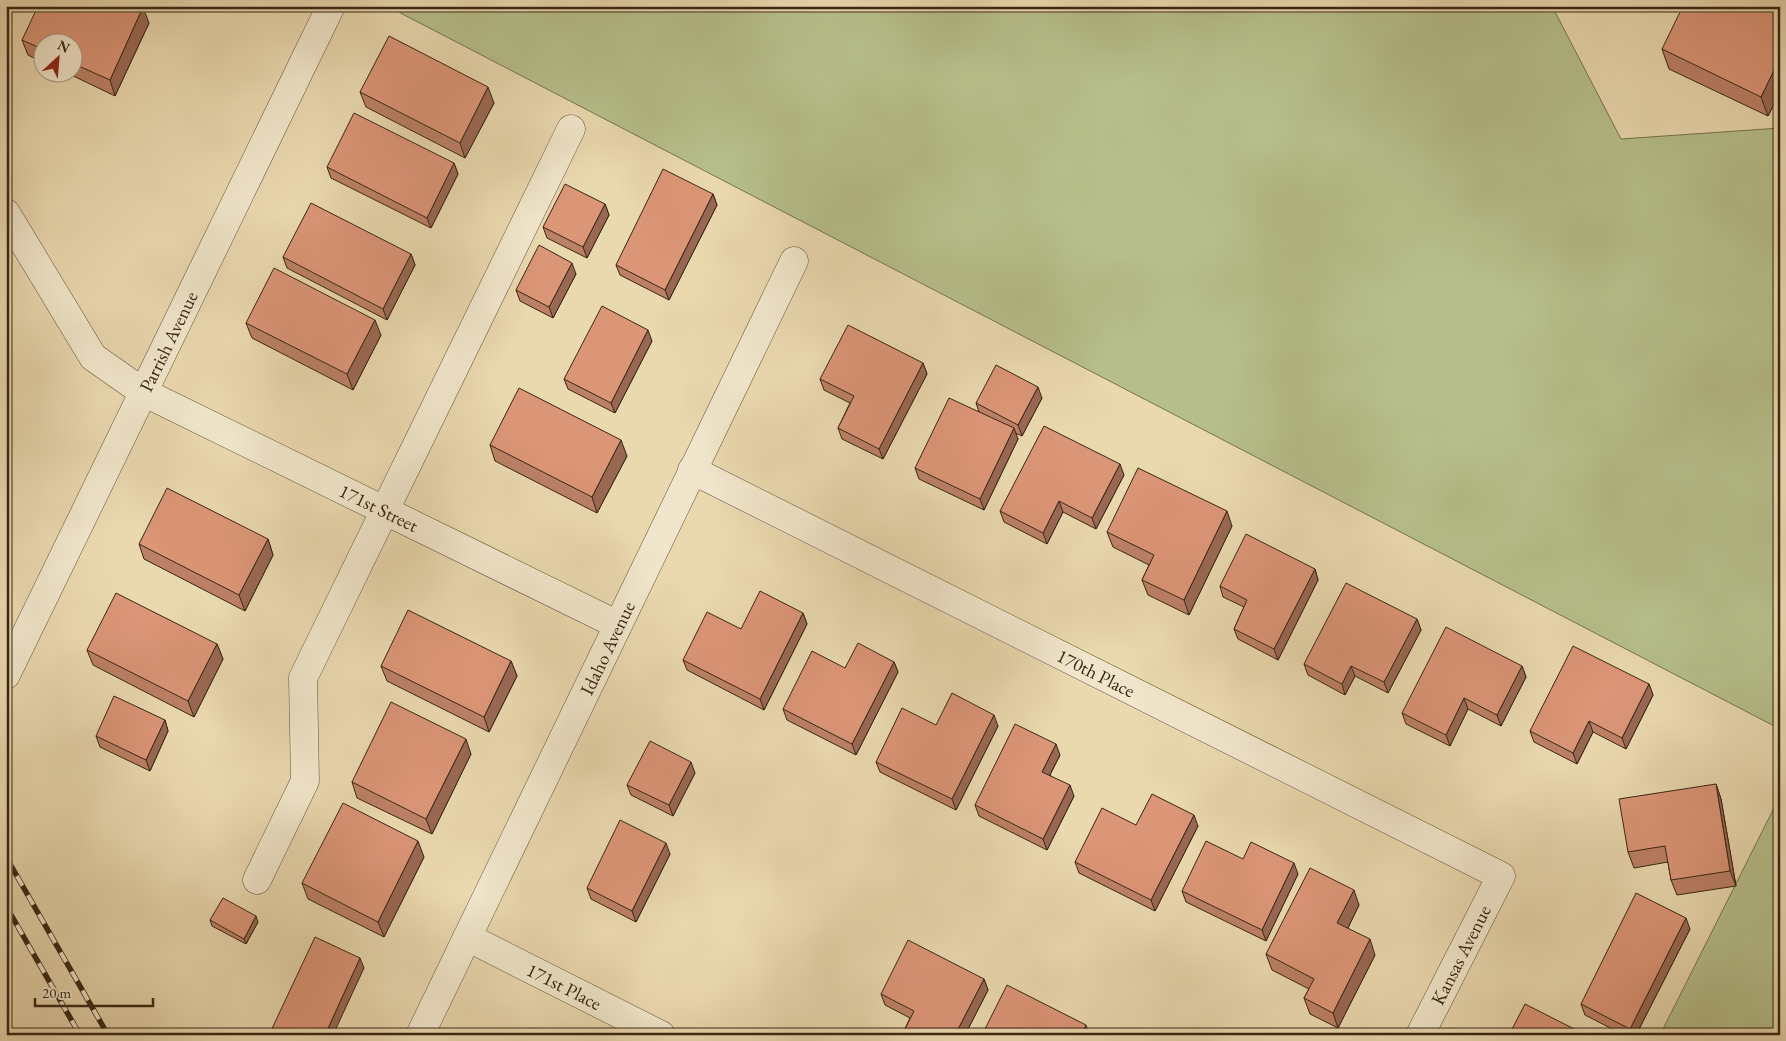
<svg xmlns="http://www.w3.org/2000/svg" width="1786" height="1041" font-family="'EB Garamond',serif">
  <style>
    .green { fill: #b6bf8b; stroke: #787350 }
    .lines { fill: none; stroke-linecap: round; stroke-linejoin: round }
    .minor-casing { stroke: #65533b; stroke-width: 29 }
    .minor { stroke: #f1e6cb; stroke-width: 28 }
    .rail-casing { stroke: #392714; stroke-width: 5.5 }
    .rail { stroke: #f1e6cb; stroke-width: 4; stroke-dasharray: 11; stroke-linecap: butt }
    .wall { fill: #bc8066; stroke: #392714 }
    .shaded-wall { fill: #996853; stroke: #392714 }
    .building { fill: #db9577; stroke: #392714 }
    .labels { text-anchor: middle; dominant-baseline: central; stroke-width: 5; stroke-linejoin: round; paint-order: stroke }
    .street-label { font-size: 19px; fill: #392714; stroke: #f1e6cb }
  </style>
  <rect width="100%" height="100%" fill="#ead8af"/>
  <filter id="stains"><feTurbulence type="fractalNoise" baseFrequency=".004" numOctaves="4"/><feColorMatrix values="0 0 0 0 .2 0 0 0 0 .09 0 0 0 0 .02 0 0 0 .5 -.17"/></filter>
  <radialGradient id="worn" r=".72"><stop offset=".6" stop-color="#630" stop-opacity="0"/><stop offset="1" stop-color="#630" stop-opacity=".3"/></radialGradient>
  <g class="green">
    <path d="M387,6H1552L1621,139L1780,128V729Z"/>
    <path d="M1780,796V1035H1660Z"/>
  </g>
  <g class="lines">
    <defs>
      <g id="minor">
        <path id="s1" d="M6,213L93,357L143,392L616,624"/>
        <path id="s2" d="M692,470L1501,876L1420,1035"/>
        <path id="s3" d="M6,675L331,6"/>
        <path d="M257,880L305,781L303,678L571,129"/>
        <path id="s4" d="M467,937L661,1035"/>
        <path id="s5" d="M420,1035L794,261"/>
      </g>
    </defs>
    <use href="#minor" class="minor-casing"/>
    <use href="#minor" class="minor"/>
    <defs>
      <g id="rail">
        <path d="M6,857L108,1035"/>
        <path d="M6,906L80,1035"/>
      </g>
    </defs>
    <use href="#rail" class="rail-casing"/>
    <use href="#rail" class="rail"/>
  </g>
  <g class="wall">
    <path d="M1780,6V92L1768,116L1669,69L1662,49Z"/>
    <path d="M149,23L115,96L65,72H72V42H42V62L28,55L22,40Z"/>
    <path d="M360,92L494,103L465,158L366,107Z"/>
    <path d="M454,163L458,174L431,228L331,178L327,167Z"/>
    <path d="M713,194L717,205L669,300L620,275L616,265Z"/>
    <path d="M605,204L609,215L587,258L547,238L543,227Z"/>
    <path d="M411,254L415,265L387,320L287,268L283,257Z"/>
    <path d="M576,274L553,318L520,301L516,290Z"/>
    <path d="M246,323L381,335L353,390L252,338Z"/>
    <path d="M652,341L615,413L568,389L564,379Z"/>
    <path d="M923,363L927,374L883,459L842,439L838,428L850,403L824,390L820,379Z"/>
    <path d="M1042,398L1022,436L1015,433L1018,439L984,510L919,479L915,468L979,412L976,403Z"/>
    <path d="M490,445L627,456L597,513L495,461Z"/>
    <path d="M1124,475L1096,529L1063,512L1047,544L1004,522L1000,511Z"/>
    <path d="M1232,526L1189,615L1148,595L1142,580L1149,565L1113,547L1107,532Z"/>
    <path d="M268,539L273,555L245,611L144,559L139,544Z"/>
    <path d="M1315,569L1318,580L1278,660L1238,639L1234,629L1244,607L1223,597L1220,586Z"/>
    <path d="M803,613L807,624L764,710L687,670L683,660L741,629Z"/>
    <path d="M1417,619L1421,630L1388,693L1355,676L1345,695L1308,675L1304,664Z"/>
    <path d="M217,644L223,659L194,717L93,665L87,650Z"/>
    <path d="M511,661L517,676L489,732L387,681L381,666Z"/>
    <path d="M894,662L898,672L856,755L787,720L783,709L845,668Z"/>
    <path d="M1522,666L1526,677L1501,726L1468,709L1450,746L1406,724L1402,713Z"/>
    <path d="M1649,684L1653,695L1626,749L1593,732L1577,764L1534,742L1530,731Z"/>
    <path d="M165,720L168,731L150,771L100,747L96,736Z"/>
    <path d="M936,725L998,726L956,810L880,772L876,762Z"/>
    <path d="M471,754L432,834L357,798L352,782Z"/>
    <path d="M1060,755L1050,775L1074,796L1047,850L979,816L975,805Z"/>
    <path d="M695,773L673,816L631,795L627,785Z"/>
    <path d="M1716,784L1721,799L1736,886L1677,895L1671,880L1668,862L1634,868L1628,852Z"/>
    <path d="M1136,825L1198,826L1155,911L1079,873L1075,862Z"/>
    <path d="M670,854L636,922L591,899L587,888Z"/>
    <path d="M424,857L384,937L308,899L302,883Z"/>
    <path d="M1243,859L1298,874L1266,941L1186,902L1182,891Z"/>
    <path d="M1359,905L1348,928L1375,955L1338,1028L1310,1014L1304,998L1309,989L1272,970L1266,954Z"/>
    <path d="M210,920L258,922L246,944L212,926Z"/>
    <path d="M1690,929L1636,1035H1624L1585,1015L1581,1004Z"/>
    <path d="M984,979L988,990L965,1035H902L910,1018L885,1005L881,994Z"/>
  </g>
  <g class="shaded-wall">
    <path d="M143,7L149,23L115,96L110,80Z"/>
    <path d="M1780,58V92L1768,116L1761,97Z"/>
    <path d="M488,87L494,103L465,158L460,143Z"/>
    <path d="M454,163L458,174L431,228L427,218Z"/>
    <path d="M713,194L717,205L669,300L665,290Z"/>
    <path d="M605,204L609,215L587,258L583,247Z"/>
    <path d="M411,254L415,265L387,320L383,309Z"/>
    <path d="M572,263L576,274L553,318L549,307Z"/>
    <path d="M375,320L381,335L353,390L347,374Z"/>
    <path d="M648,330L652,341L615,413L611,403Z"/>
    <path d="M923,363L927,374L883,459L879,449Z"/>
    <path d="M1038,387L1042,398L1022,436L1018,425Z"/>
    <path d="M1014,428L1018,439L984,510L980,499Z"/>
    <path d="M621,440L627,456L597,513L592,497Z"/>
    <path d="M1120,464L1124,475L1096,529L1092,518Z"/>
    <path d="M1059,501L1063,512L1047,544L1043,533Z"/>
    <path d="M1227,511L1232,526L1189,615L1184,600Z"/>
    <path d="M268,539L273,555L245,611L239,595Z"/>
    <path d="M1315,569L1318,580L1278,660L1274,649Z"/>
    <path d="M803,613L807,624L764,710L760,699Z"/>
    <path d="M1417,619L1421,630L1388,693L1384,682Z"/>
    <path d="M217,644L223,659L194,717L188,701Z"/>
    <path d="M511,661L517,676L489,732L484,717Z"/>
    <path d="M894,662L898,672L856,755L852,744Z"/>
    <path d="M1351,666L1355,676L1345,695L1342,684Z"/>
    <path d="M1522,666L1526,677L1501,726L1497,715Z"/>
    <path d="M1649,684L1653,695L1626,749L1622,738Z"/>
    <path d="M1464,698L1468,709L1450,746L1446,735Z"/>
    <path d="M994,715L998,726L956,810L952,799Z"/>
    <path d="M165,720L168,731L150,771L146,760Z"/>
    <path d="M1589,721L1593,732L1577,764L1573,753Z"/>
    <path d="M466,739L471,754L432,834L426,819Z"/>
    <path d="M1056,744L1060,755L1046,782L1042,772Z"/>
    <path d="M691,762L695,773L673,816L669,805Z"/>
    <path d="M1716,784L1721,799L1736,886L1730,871Z"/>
    <path d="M1070,785L1074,796L1047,850L1043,839Z"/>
    <path d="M1194,815L1198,826L1155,911L1151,900Z"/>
    <path d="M418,841L424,857L384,937L378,922Z"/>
    <path d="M666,843L670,854L636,922L632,911Z"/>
    <path d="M1294,863L1298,874L1266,941L1262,930Z"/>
    <path d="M1354,890L1359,905L1343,938L1337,923Z"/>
    <path d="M256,916L258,922L246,944L244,939Z"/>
    <path d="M1686,918L1690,929L1636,1035H1632L1630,1029Z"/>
    <path d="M1370,939L1375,955L1338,1028L1333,1013Z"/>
    <path d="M360,958L364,968L333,1035H325Z"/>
    <path d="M984,979L988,990L965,1035H955Z"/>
    <path d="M1086,1025L1089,1035H1081Z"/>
  </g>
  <g class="building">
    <path d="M38,6H141L143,7L110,80L72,63V42H42V49L22,40Z"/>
    <path d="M1683,6H1780V58L1761,97L1662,49Z"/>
    <path d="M389,36L488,87L460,143L360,92Z"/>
    <path d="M354,113L454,163L427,218L327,167Z"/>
    <path d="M663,169L713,194L665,290L616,265Z"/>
    <path d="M565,184L605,204L583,247L543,227Z"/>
    <path d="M311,203L411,254L383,309L283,257Z"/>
    <path d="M539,245L572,263L549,307L516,290Z"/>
    <path d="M274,268L375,320L347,374L246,323Z"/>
    <path d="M602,306L648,330L611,403L564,379Z"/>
    <path d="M848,325L923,363L879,449L838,428L854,396L820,379Z"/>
    <path d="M996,365L1038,387L1018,425L976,403Z"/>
    <path d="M519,388L621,440L592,497L490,445Z"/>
    <path d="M949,398L1014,428L980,499L915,468Z"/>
    <path d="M1044,426L1120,464L1092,518L1059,501L1043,533L1000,511Z"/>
    <path d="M1138,468L1227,511L1184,600L1142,580L1154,555L1107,532Z"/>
    <path d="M167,488L268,539L239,595L139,544Z"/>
    <path d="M1246,534L1315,569L1274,649L1234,629L1247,600L1220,586Z"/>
    <path d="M1346,583L1417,619L1384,682L1351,666L1342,684L1304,664Z"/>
    <path d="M760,591L803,613L760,699L683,660L707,612L741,629Z"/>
    <path d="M116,593L217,644L188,701L87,650Z"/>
    <path d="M408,610L511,661L484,717L381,666Z"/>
    <path d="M1446,627L1522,666L1497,715L1464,698L1446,735L1402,713Z"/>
    <path d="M858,643L894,662L852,744L783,709L812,651L845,668Z"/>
    <path d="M1573,646L1649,684L1622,738L1589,721L1573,753L1530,731Z"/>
    <path d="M952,693L994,715L952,799L876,762L902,708L936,725Z"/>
    <path d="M114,696L165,720L146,760L96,736Z"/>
    <path d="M391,702L466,739L426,819L352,782Z"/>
    <path d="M1015,724L1056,744L1042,772L1070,785L1043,839L975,805Z"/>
    <path d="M650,741L691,762L669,805L627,785Z"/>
    <path d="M1716,784L1730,871L1671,880L1665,846L1628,852L1619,799Z"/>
    <path d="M1152,794L1194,815L1151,900L1075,862L1102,808L1136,825Z"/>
    <path d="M343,803L418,841L378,922L302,883Z"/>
    <path d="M620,820L666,843L632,911L587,888Z"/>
    <path d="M1206,841L1243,859L1251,842L1294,863L1262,930L1182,891Z"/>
    <path d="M1310,868L1354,890L1337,923L1370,939L1333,1013L1304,998L1314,979L1266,954Z"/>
    <path d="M1636,893L1686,918L1630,1029L1581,1004Z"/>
    <path d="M223,898L256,916L244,939L210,920Z"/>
    <path d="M315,937L360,958L325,1035H269Z"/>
    <path d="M908,940L984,979L955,1035H902L914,1011L881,994Z"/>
    <path d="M1007,985L1086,1025L1081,1035H982Z"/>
    <path d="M1525,1004L1586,1035H1509Z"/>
  </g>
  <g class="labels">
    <g class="street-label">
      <text stroke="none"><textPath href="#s3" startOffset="371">Parrish Avenue</textPath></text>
      <text stroke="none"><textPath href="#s1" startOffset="492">171st Street</textPath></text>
      <text stroke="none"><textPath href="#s5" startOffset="430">Idaho Avenue</textPath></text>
      <text stroke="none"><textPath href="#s2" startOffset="452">170th Place</textPath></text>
      <text transform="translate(1461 955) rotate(-63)">Kansas Avenue</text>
      <text stroke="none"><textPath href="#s4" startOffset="109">171st Place</textPath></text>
    </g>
  </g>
  <rect width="1786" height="1041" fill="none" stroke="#ead8af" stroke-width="25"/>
  <rect x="8" y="8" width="1771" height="1026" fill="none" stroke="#392714" stroke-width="2.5"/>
  <rect x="12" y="12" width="1761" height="1016" fill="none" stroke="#392714"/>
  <g transform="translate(58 58) rotate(26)"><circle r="24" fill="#f1e6cb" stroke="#a79a82"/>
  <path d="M0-4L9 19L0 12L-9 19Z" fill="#8f2418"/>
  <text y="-8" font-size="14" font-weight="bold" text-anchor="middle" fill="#392714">N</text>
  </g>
  <path d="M35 998v8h118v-8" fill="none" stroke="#392714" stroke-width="2.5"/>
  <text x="42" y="998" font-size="15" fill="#392714" stroke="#f1e6cb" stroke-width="4" paint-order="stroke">20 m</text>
  <rect width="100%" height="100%" filter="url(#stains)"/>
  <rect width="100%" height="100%" fill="url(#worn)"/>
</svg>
